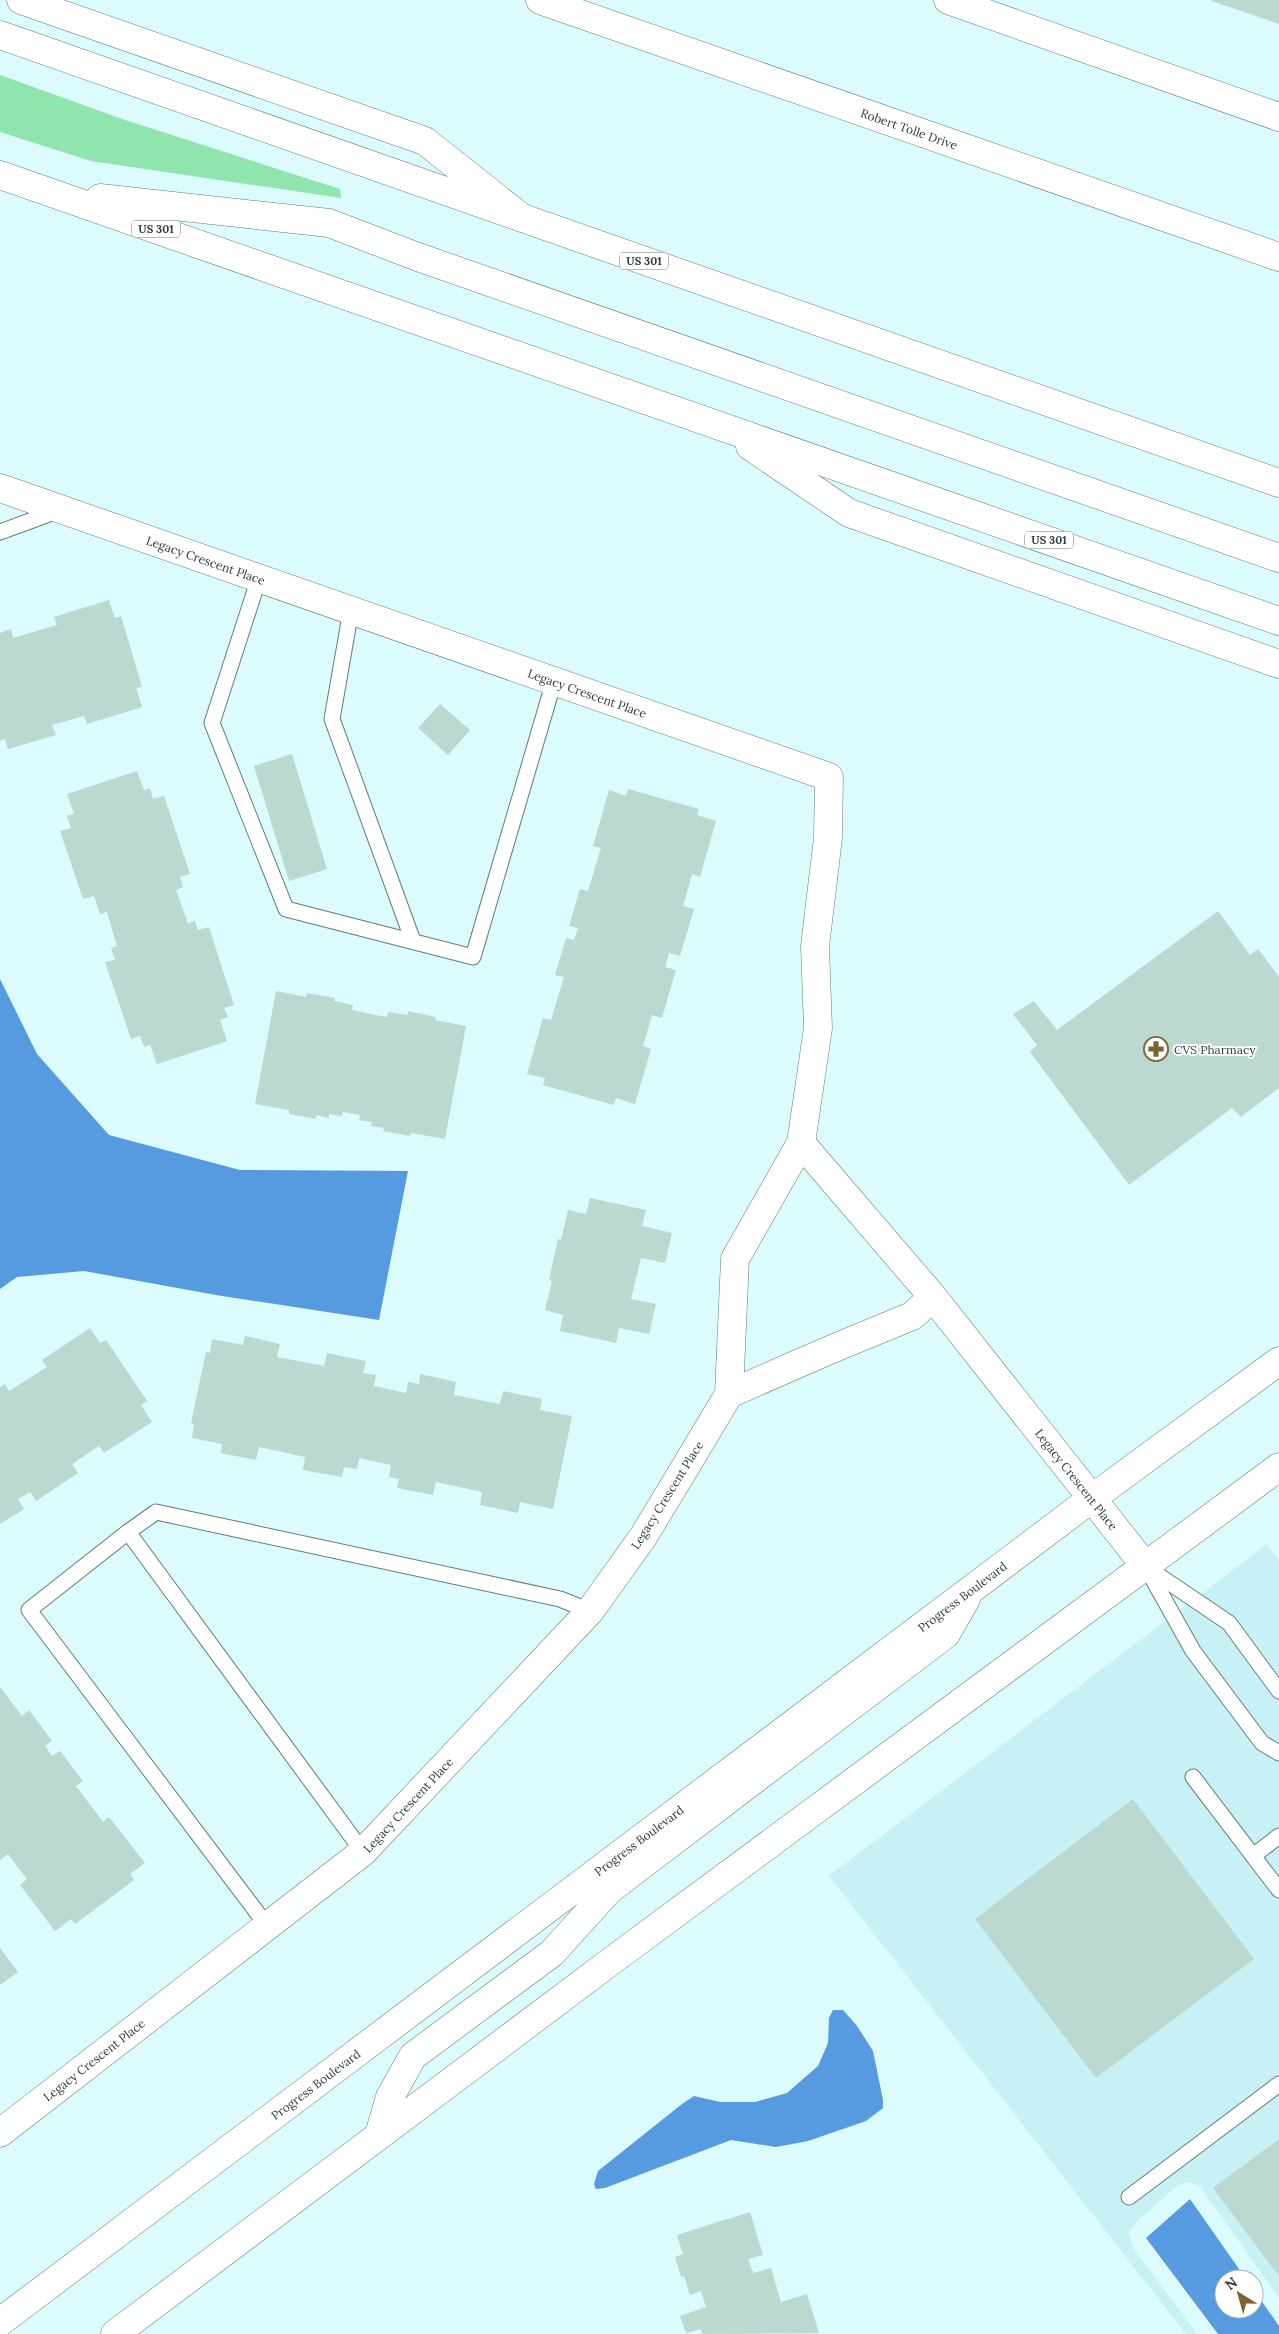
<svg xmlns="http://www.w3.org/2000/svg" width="1279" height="2334" font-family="Lora,serif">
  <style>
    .built { fill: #c8f1f5 }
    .green { fill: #8fe5ad }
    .water { fill: #569adf }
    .building { fill: #bbd9d1 }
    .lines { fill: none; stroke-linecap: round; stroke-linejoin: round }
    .lane-casing { stroke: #617d80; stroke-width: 17 }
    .street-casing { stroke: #617d80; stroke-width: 29 }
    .secondary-casing { stroke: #617d80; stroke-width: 29 }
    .primary-casing { stroke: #617d80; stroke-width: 29 }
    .highway-casing { stroke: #617d80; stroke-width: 29 }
    .lane { stroke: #fff; stroke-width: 15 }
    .street { stroke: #fff; stroke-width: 28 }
    .secondary { stroke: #fff; stroke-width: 28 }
    .primary { stroke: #fff; stroke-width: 28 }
    .highway { stroke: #fff; stroke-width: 28 }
    .labels { text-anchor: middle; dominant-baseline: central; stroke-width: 4; stroke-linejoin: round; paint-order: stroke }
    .shield { fill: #fff; stroke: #6d7676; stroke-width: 1 }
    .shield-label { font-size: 11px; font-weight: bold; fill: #2f3b3c }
    .street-label { font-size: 12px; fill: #2f3b3c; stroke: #fff }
    .poi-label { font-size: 12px; fill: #2f3b3c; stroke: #fff; text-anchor: start }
  </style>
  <rect width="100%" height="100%" fill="#dbfbfd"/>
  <path class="built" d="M1267,1544L1279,1560V2298L1200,2186L1189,2182L1178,2185L1134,2224L1128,2233L1133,2248L1197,2334H1186L829,1876Z"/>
  <path class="green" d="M0,75L122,119L340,189L341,198L91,161L0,132Z"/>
  <g class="water">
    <path d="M0,979L37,1054L109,1135L240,1170L408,1171L379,1320L216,1295L84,1271L17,1277L0,1289Z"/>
    <path d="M833,2010H843L857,2026L873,2051L883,2100V2108L866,2121L808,2141L776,2147L731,2140L605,2188L596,2189L594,2184L598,2171L682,2104L694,2096L720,2102H755L787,2093L818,2066L828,2043L829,2018Z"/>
    <path d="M1190,2199L1246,2279H1224V2309H1254V2290L1279,2326V2334H1218L1146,2238Z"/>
  </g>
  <g class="building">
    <path d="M1209,0H1279V24Z"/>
    <path d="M109,600L115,618L121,616L142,687L136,688L142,707L87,724L84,716L52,725L56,735L8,749L5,739L0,741V633L11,629L13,638L57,625L54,617Z"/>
    <path d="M440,704L470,730L448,755L418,728Z"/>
    <path d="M292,754L327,869L289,881L254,766Z"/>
    <path d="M137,771L144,790L150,788L153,799L164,796L190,874L180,877L183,887L176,890L188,924L195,921L198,930L209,927L234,1005L224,1008L228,1017L220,1020L227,1041L157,1064L150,1045L144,1047L140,1036L131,1039L105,962L115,960L111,948L117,946L107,912L100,914L94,896L83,899L60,831L71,828L67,816L74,814L67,794Z"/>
    <path d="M628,789L699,809L697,815L716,821L700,877L692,874L683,906L694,909L680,956L669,953L665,967L676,970L662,1018L652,1015L643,1046L651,1049L635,1104L616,1098L614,1105L543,1085L545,1078L527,1074L543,1018L551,1020L564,977L555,975L566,938L574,940L578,928L569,926L580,889L588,891L601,848L593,846L609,790L626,796Z"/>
    <path d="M1218,911L1250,955L1258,949L1279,977V1088L1241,1117L1232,1108L1129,1185L1030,1052L1037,1045L1013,1014L1034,1001L1057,1030Z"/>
    <path d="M276,991L306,997L307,993L335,998L334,1001L353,1005L352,1010L375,1015L387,1017L388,1012L408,1015V1011L436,1017L435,1020L466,1026L445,1139L411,1133L410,1136L383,1131L384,1128L371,1126L372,1122L359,1120L360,1115L343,1112L342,1116L329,1114V1118L316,1115V1119L289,1114V1110L255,1104Z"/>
    <path d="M590,1198L646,1210L642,1226L672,1233L665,1263L641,1258L631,1299L656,1304L649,1334L619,1328L616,1343L560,1331L563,1315L545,1310L552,1281L549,1280L558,1239L561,1240L568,1210L586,1214Z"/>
    <path d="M90,1328L100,1343L106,1340L147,1401L141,1405L152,1422L104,1453L99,1446L72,1464L78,1473L36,1501L30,1492L18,1499L24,1509L0,1524V1387L5,1384L9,1391L47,1367L42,1360Z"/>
    <path d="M245,1336L280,1344L277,1357L324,1366L327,1353L366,1361L363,1373L376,1375L374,1386L406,1393L408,1382L419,1384L420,1374L456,1382L454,1395L500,1404L503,1391L542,1399L540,1410L572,1416L553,1509L520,1502L518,1513L480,1505L482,1492L436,1482L433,1495L397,1488L399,1479L389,1477L391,1465L359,1458L357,1469L344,1467L342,1477L303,1470L305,1457L259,1447L256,1460L221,1453L222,1444L192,1438L194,1424L191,1423L206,1352L210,1353L212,1339L243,1345Z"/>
    <path d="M0,1687L22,1716L29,1710L52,1741L45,1746L52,1756L60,1751L83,1781L76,1786L103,1822L109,1817L145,1863L130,1874L134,1880L75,1924L71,1919L55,1931L20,1885L27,1879L8,1854L0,1860Z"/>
    <path d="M1133,1799L1254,1959L1096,2078L975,1919Z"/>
    <path d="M0,1948L18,1972L0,1985Z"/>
    <path d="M1279,2139V2276L1213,2188Z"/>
    <path d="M750,2212L763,2255L748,2259L753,2273L771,2268L781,2302L807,2294L819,2333L702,2334L701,2329L686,2333L680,2316L706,2307L701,2291L690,2295L684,2276L681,2277L675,2257L683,2254L677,2235Z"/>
  </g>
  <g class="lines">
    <defs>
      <g id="lane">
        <path d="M0,532L60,510"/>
        <path d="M259,578L212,723L286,909L473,957L554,681"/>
        <path d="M351,610L332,719L413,941"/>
        <path d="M128,1532L156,1512L560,1599L590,1611"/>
        <path d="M1146,1567L1193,1651L1262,1743L1279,1753"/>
        <path d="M1149,1569L1229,1623L1279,1691"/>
        <path d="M1193,1777L1279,1890"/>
        <path d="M1253,1856L1279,1836"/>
        <path d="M268,1927L29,1610L128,1532L363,1852"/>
        <path d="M1129,2197L1279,2084"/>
      </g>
      <g id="street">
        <path id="s1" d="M540,0L1279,257"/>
        <path d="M948,0L1279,117"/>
        <path id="s2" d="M0,488L829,777L828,838L815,946L818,1028L801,1143L735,1259L729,1394L686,1466L643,1537L590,1611L363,1852L0,2133"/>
        <path id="s3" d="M801,1143L933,1297L1146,1567"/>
        <path d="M729,1394L832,1349L912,1316L933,1297"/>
      </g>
      <g id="secondary">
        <path d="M379,2135L390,2097L413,2056L552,1953L609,1890L946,1634L966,1599"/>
        <path id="s4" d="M0,2322L1091,1499L1279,1361"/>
        <path d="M115,2334L610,1962L1279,1467"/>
      </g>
      <g id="primary">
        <path d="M0,35L1279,483"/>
        <path d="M0,175L1279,621"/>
        <path d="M100,198L329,223L418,257L1279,558"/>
        <path d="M750,446L849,513L1279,664"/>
      </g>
      <path id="highway" d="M21,0L425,141L522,218"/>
    </defs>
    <use href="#lane" class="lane-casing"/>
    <use href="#street" class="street-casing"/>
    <use href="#secondary" class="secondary-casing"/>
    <use href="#primary" class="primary-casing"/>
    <use href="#highway" class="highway-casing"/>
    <use href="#lane" class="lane"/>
    <use href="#street" class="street"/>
    <use href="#secondary" class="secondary"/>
    <use href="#primary" class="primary"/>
    <use href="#highway" class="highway"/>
  </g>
  <defs>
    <symbol id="pharmacy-ring" viewBox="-11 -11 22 22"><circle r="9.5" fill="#fff" stroke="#7d6435" stroke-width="1.5"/><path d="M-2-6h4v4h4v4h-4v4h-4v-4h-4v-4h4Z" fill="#7d6435"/></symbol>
  </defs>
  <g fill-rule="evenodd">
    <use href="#pharmacy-ring" x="1142" y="1035" width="28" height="28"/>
  </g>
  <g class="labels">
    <g class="shield">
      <rect x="132" y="220.5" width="48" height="17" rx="4"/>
      <rect x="620" y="252.5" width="48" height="17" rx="4"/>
      <rect x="1025" y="531.5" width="48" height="17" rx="4"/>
    </g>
    <g class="shield-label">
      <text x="156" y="229">US 301</text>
      <text x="644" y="261">US 301</text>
      <text x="1049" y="540">US 301</text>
    </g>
    <g class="street-label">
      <text stroke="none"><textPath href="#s1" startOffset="391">Robert Tolle Drive</textPath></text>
      <text stroke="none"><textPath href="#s2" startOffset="218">Legacy Crescent Place</textPath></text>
      <text stroke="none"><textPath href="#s2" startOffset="622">Legacy Crescent Place</textPath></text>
      <text stroke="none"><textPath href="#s3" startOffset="435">Legacy Crescent Place</textPath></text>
      <text transform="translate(667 1495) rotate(-58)">Legacy Crescent Place</text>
      <text stroke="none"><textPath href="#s4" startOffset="1205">Progress Boulevard</textPath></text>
      <text transform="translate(408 1805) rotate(-47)">Legacy Crescent Place</text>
      <text stroke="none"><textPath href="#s4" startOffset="800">Progress Boulevard</textPath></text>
      <text transform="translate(94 2060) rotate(-38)">Legacy Crescent Place</text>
      <text stroke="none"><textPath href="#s4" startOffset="395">Progress Boulevard</textPath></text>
    </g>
    <g class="poi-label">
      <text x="1174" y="1049">CVS Pharmacy</text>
    </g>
  </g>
  <g transform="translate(1239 2294) rotate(323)"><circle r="24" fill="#ffffff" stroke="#acb1b1"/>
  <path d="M0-4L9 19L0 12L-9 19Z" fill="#7d6435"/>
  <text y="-8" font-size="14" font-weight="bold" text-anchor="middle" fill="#2f3b3c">N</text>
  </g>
</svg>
